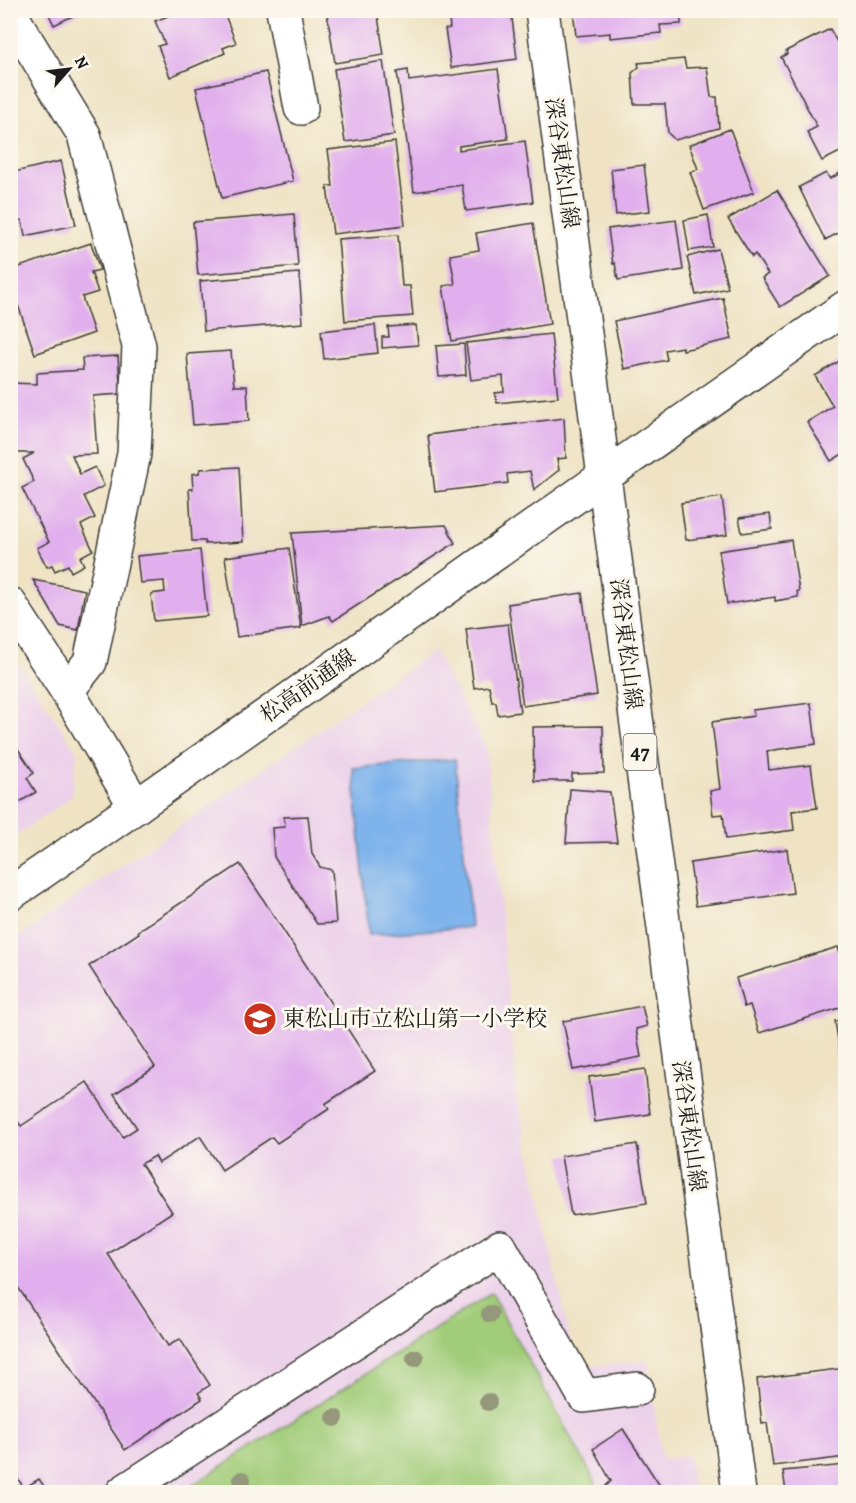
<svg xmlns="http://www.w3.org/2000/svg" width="856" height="1503" font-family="Alegreya,'Noto Serif JP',serif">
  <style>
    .built { fill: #ecd1ea }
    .green { fill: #a1cc79; stroke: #5e744a; stroke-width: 1.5 }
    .water { fill: #7eb3ec; stroke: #4d6884; stroke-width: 1.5 }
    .building { fill: #e1afed }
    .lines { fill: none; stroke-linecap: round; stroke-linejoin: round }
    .minor-casing { stroke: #3c3a35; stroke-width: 36 }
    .major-casing { stroke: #3c3a35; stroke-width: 36 }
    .minor { stroke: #fff; stroke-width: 33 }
    .major { stroke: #fff; stroke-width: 33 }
    .tree { fill: #95987a }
    .labels { text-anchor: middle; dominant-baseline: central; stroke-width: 6; stroke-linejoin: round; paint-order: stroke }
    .shield { fill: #fbf7ec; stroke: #5f5e5a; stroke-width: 1.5 }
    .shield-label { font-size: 21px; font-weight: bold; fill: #1c1c1c }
    .street-label { font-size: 22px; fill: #1c1c1c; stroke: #fbf7ec }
    .poi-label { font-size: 22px; fill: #1c1c1c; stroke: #fbf7ec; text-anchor: start }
  </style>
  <rect width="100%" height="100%" fill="#fbf7ec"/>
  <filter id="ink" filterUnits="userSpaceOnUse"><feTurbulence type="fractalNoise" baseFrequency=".0167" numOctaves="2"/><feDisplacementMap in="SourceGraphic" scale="12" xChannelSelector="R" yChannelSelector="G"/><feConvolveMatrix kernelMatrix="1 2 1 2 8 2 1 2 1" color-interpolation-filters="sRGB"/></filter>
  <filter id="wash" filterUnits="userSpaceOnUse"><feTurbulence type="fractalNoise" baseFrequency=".008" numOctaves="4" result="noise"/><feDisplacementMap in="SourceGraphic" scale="24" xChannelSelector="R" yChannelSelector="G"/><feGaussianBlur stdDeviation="1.35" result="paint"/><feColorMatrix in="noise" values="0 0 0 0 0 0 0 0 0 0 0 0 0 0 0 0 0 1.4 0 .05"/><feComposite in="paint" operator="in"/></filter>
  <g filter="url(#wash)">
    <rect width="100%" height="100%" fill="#efe3c4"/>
    <g class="built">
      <path d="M10,651L77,752L71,797L11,839Z"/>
      <path d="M434,651L486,747L517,1095L576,1367L647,1361L662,1460L689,1455L693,1492H11L10,943Z"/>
    </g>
    <path class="green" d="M491,1293L596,1483L582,1492H182Z"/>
    <path class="water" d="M455,759L471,927L369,935L353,768Z"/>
    <g id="blocks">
      <g class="building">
        <path d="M47,10H85L54,25Z"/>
        <path d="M166,10H223L236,43L223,48L225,53L170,77L158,46L165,44L155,21L168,16Z"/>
        <path d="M322,10H377L384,55L335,63L327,13H322Z"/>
        <path d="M448,10H511L517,59L451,68L445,29L450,28Z"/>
        <path d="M573,10H684V14L681,15V24L660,25L661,33L610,38V33L576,36Z"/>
        <path d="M830,29L846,59V149L822,161L807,132L817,127L781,57L787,54L786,51Z"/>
        <path d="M684,59L686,68L707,67L711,97H717L719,128L675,140L668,133L665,104H634L632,73L639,67L638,63Z"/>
        <path d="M383,61L394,135L345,142L334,69Z"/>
        <path d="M498,69L508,139L459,146V150L525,141L533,202L466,211L462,185L414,192L397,72L408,70L409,81Z"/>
        <path d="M266,72L293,181L222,198L196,88Z"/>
        <path d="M730,129L754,192L704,210L690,172L698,169L689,145Z"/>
        <path d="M395,142L405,225L333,234L327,186H333L328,150Z"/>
        <path d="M61,161L76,225L25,236L22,220L15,221L10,203V173Z"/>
        <path d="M644,165L650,211L616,215L611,169Z"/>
        <path d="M826,173L830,179L840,173L846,185V229L825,240L799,187Z"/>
        <path d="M777,190L830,276L780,307L762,278L768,274L755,254L752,257L728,219Z"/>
        <path d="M294,214L298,266L198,275L193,222Z"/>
        <path d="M708,215L713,247L689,251L684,220Z"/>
        <path d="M676,220L683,270L618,280L615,263L613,264L608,229Z"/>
        <path d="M533,223L550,324L452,341L443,286L455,284L450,255L479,250L476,233Z"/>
        <path d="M398,235L402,286H410L413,316L345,321L338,239Z"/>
        <path d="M91,243L100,270L91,272L98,292L82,297L94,333L35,354L10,282V270Z"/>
        <path d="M718,249L728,288L696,295L687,257Z"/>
        <path d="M299,273L303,323L204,331L200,281Z"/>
        <path d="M723,298L732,339L683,350V347L665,350L667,360L624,369L614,321Z"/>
        <path d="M375,325L378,353L324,359L321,331Z"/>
        <path d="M416,325L418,345L382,348V337H389L388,327Z"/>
        <path d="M551,334L558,397L497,403L495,393L504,392L503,376L471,380L466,343Z"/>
        <path d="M464,344L466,375L439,377L436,346Z"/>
        <path d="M231,351L234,386H247L249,421L193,425L187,354Z"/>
        <path d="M118,356L121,394L93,396L97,454L72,455L80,474L95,467L104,486L84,496L95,518L81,525L93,550L80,557L84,565L71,572L68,565L55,571L52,565L47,567L37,548L49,542L22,488L34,482L23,459L34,453H10V383L37,384V373L83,370L82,358Z"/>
        <path d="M846,357V452L831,461L807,422L833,406L815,376Z"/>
        <path d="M564,418L566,458L557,459L559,470L534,490L530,471L507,474L508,483L435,492L428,435Z"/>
        <path d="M239,467L243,542L205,544V541H192L189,489H193L192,474L199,473L200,469Z"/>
        <path d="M722,497L727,535L686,540L681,503Z"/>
        <path d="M770,514L772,529L742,533L739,518Z"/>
        <path d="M446,525L455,543L333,621L329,616L302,626L292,533Z"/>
        <path d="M791,540L799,591H797L798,597L775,601V597L727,604L719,551Z"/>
        <path d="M289,548L301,628L237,637L225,557Z"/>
        <path d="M200,550L207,616L154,621L151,594L165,592L164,581L140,583L137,556Z"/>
        <path d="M33,580L85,590L78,630L60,626Z"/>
        <path d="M582,593L597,695L523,706L508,604Z"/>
        <path d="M508,624L520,712L498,715L496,702H492L489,686L474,688L466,629Z"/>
        <path d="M811,703L816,744L767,751L769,770L811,765L817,808L792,811L794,830L726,839L723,814L713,815L710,791L720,789L712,722L754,716L753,710Z"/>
        <path d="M603,726L604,773L572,774V781H534L533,727Z"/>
        <path d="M10,737L34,773L27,778L36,792L10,808Z"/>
        <path d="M570,789L610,792L617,842L566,843Z"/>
        <path d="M308,816L312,854L320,867L332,870L336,923L317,924L274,857L272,828L285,827L284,817Z"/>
        <path d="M787,849L793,893L696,906L690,863Z"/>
        <path d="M240,864L375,1071L325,1104L329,1109L277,1143L272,1137L222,1170L200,1136L159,1163L155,1156L141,1164L172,1212L108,1254L168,1346L180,1339L210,1385L198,1393L202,1399L125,1450L10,1275V1110L21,1126L87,1082L123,1137L137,1128L114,1094L155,1067L89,966L139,933L138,931Z"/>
        <path d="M838,947L846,973V978L839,980L846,1006L759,1033L750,1005L744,1007L736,978Z"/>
        <path d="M642,1006L647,1026L636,1029L641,1057L573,1070L563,1021Z"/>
        <path d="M846,1020V1064L842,1065L835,1021Z"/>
        <path d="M645,1069L650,1114L595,1122L589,1077Z"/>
        <path d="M637,1144L647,1203L571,1215L561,1156Z"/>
        <path d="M846,1368V1457L773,1466L767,1423L762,1424L757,1379Z"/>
        <path d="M623,1429L664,1492H600L611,1481L593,1449Z"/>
        <path d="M846,1465V1492H786L783,1471Z"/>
        <path d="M10,1467L24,1488L39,1479L48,1492H10Z"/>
      </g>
    </g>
  </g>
  <g filter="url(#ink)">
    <use href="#blocks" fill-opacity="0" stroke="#3c3a35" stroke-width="1.5"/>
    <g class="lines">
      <defs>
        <g id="minor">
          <path d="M283,10L301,108"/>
          <path d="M10,13L84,135L139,346L134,454L90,662L67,691"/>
          <path d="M10,604L67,691L136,807"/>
          <path d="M10,894C291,701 566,501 846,307"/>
          <path d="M123,1492L500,1247L584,1396L637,1389"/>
        </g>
        <path id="major" d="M542,10L739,1492"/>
      </defs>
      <use href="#minor" class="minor-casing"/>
      <use href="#major" class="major-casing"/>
      <use href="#minor" class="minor"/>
      <use href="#major" class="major"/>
    </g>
    <g class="tree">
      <circle cx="490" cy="1314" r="9"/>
      <circle cx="415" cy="1358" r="9"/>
      <circle cx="488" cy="1402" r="9"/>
      <circle cx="335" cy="1418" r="9"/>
      <circle cx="242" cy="1480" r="9"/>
    </g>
  </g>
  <defs>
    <symbol id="school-disc" viewBox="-11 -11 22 22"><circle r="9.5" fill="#c8321e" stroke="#fbf7ec"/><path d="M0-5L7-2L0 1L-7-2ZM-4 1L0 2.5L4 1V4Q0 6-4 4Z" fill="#fff"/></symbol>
  </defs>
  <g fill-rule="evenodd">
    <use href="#school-disc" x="241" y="1000" width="38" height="38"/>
  </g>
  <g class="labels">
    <rect class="shield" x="623.5" y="734" width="33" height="36" rx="4.5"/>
    <g class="shield-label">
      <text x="640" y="752">47</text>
    </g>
    <g class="street-label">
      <text transform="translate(562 163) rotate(82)">深谷東松山線</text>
      <text transform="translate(626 644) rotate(83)">深谷東松山線</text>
      <text transform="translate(308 686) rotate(-35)">松高前通線</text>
      <text transform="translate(689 1126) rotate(82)">深谷東松山線</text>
    </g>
    <g class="poi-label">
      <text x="283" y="1019">東松山市立松山第一小学校</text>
    </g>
  </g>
  <rect width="856" height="1503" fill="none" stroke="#fbf7ec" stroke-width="36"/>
  <g transform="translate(69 69) rotate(62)" stroke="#fbf7ec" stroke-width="4.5" paint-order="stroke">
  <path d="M0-4.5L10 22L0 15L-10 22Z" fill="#1c1c1c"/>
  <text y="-9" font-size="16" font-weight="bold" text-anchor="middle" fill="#1c1c1c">N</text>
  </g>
</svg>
